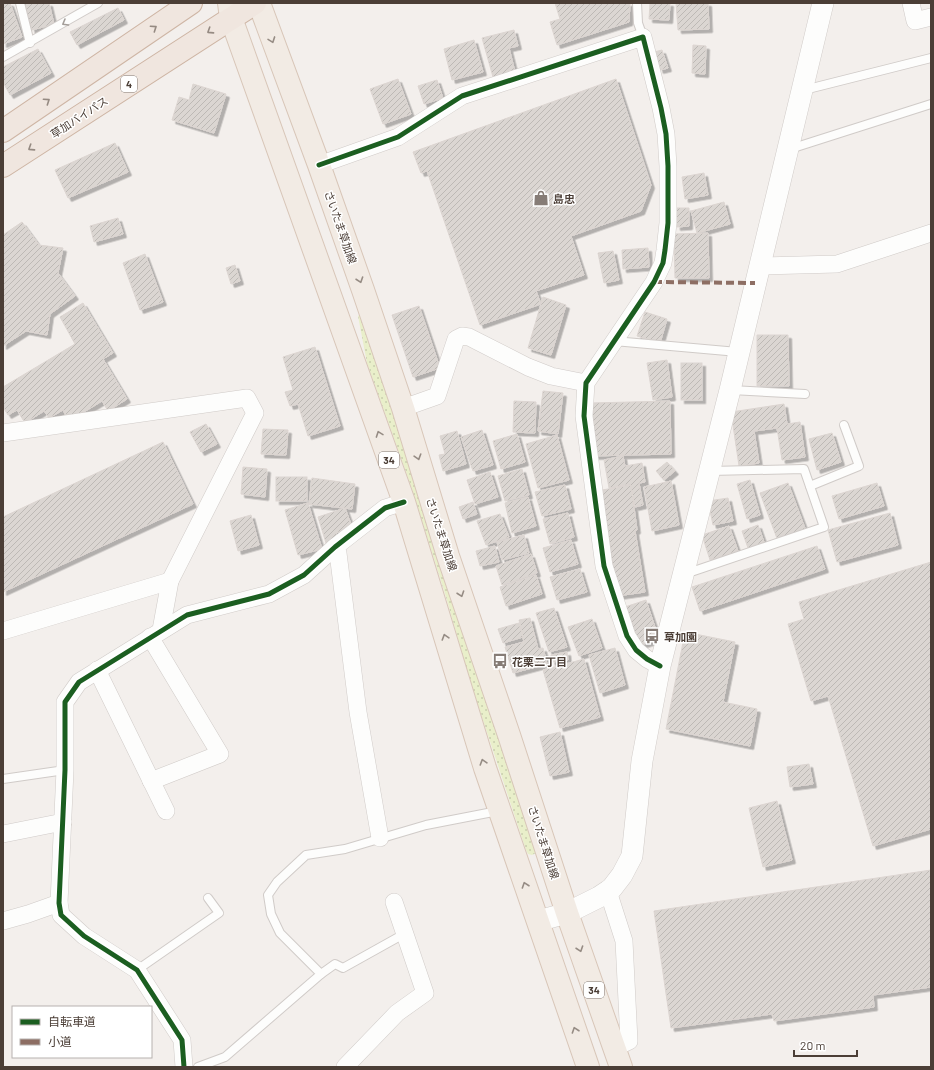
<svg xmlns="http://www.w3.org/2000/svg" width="934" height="1070" font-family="Barlow,'Noto Sans JP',sans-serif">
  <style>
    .grass { fill: url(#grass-dots) }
    .building { fill: url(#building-hatch); stroke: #dcd5d1; filter: url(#shadow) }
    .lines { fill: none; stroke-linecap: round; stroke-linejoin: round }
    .service-casing { stroke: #d0cbc8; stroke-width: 10 }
    .minor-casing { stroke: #d0cbc8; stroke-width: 18 }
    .tertiary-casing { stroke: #d0cbc8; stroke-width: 22 }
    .primary-casing { stroke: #d8c6b8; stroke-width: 24 }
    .trunk-casing { stroke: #ceb5a4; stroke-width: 24 }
    .service { stroke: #fdfdfc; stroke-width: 8 }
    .minor { stroke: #fdfdfc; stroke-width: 17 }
    .tertiary { stroke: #fdfdfc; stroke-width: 21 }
    .primary { stroke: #f2ebe4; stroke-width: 22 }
    .trunk { stroke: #f0e6df; stroke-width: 22 }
    .quiet { stroke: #8d6e63; stroke-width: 4; stroke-dasharray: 8 4; stroke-linecap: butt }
    .cycleway-casing { stroke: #fff; stroke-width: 8 }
    .cycleway { stroke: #1b5e20; stroke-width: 5 }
    .oneway { stroke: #a49e99 }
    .oneway2 { stroke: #958a82 }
    .oneway3 { stroke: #968c84 }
    .labels { text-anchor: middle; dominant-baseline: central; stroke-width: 3; stroke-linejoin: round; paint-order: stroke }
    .shield { fill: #fff; stroke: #817872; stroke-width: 1 }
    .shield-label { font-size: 10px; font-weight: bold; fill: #4b3e36 }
    .street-label { font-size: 11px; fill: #4b3e36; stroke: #fff }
    .poi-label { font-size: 11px; font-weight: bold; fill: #4b3e36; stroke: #fff; text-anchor: start }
  </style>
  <defs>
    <pattern id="grass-dots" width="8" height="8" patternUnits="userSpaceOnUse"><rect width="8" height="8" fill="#e9efca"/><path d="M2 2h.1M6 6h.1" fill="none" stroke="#c9ceae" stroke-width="1.8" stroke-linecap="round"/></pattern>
    <pattern id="building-hatch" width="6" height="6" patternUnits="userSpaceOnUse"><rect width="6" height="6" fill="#dbd6d2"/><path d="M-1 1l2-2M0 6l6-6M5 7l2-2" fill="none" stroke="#bdb9b5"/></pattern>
    <filter id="shadow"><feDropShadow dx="3.5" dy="3.5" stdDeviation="0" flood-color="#0004"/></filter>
  </defs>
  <rect width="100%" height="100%" fill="#f3efec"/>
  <path class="grass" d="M361,314L538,850L536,853L532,855L528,854L526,850L470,681L446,597L412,489L367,363L358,316Z"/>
  <g class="building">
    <path d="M3,3H10L22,37L3,44Z"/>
    <path d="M24,3H49L54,24L32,30Z"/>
    <path d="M555,3H630L629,22L557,45L550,22L560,19Z"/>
    <path d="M650,3H670L669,20L649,19Z"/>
    <path d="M676,3H708L709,29L678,30Z"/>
    <path d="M118,8L124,20L77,45L70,32Z"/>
    <path d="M514,30L518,46L509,48L515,72L493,77L482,38Z"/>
    <path d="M474,40L483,72L452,80L444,49Z"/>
    <path d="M693,45L706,46L705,74L692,73Z"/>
    <path d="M38,49L51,73L10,95L3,82V67Z"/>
    <path d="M662,50L668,68L660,70L654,52Z"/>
    <path d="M398,79L411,114L383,124L370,89Z"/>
    <path d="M616,79L651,185L641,211L571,236L584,275L536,291L541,304L480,325L427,171L421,173L413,152Z"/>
    <path d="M437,80L443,98L424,104L418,86Z"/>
    <path d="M193,84L226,94L214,133L172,120L179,97L189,100Z"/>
    <path d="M115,143L128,172L68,198L55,170Z"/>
    <path d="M704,173L708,195L685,199L682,177Z"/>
    <path d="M724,202L730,224L697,233L691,211Z"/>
    <path d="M676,208H689V226L677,227Z"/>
    <path d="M118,218L123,234L94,242L90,226Z"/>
    <path d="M22,222L39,245L63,248L58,273L75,296L50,314L47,335L26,331L3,346V235Z"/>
    <path d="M708,233L709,278H675L674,234Z"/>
    <path d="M648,248L649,267L623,269L622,250Z"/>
    <path d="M613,251L619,280L604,283L598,253Z"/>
    <path d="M145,254L163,302L140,310L123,263Z"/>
    <path d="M235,265L240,281L231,284L226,268Z"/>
    <path d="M543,297L566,305L551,355L528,348Z"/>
    <path d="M83,303L113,353L103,359L127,399L108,411L102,401L69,421L63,410L49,418L44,411L25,423L17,410L8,415L3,407V387L75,344L60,317Z"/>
    <path d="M419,306L440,368L413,377L392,315Z"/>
    <path d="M645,312L667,319L660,343L637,336Z"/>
    <path d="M757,335H788L789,386H757Z"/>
    <path d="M315,347L340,426L308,436L298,404L290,406L285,392L293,390L283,357Z"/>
    <path d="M667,360L672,397L653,400L647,363Z"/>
    <rect x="681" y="363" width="21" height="37"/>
    <path d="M543,391L563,393L558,434L538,431Z"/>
    <path d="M514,401L536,402L535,433L513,432Z"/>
    <path d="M670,401L671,454L591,456L590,403Z"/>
    <path d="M784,404L787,424L800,422L805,457L782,460L777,428L754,431L759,463L739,466L731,412Z"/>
    <path d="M206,424L217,444L201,452L190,432Z"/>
    <path d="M263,429L288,430L286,455L261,454Z"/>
    <path d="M482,430L493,465L473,471L461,437Z"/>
    <path d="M457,431L466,464L443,471L439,455L445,454L440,436Z"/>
    <path d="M832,433L841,462L817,470L809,439Z"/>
    <path d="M517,434L525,462L501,469L493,441Z"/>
    <path d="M557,435L569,480L538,488L526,444Z"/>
    <path d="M163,442L193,504L3,592V517Z"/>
    <path d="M623,456L625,466L642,463L645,482L639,483L643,505L635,507L630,484L609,488L604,460Z"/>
    <path d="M667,462L675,471L664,480L656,471Z"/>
    <path d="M243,467L267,469L265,497L241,494Z"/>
    <path d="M522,469L529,495L505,501L498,476Z"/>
    <path d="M490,472L498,497L475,504L467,480Z"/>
    <rect x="276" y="477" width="31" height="24"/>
    <path d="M312,478L355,484L352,509L309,504Z"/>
    <path d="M750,480L760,515L747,519L737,484Z"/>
    <path d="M671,481L679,525L652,531L644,487Z"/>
    <path d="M788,483L806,531L778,541L760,493Z"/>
    <path d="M877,483L884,506L839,519L832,496Z"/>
    <path d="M565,485L571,509L542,516L535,492Z"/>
    <path d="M631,485L637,530L635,531L645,592L617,596L602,490Z"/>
    <path d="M528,497L536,526L512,533L505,503Z"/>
    <path d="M728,498L733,521L713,525L708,501Z"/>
    <path d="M473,502L477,514L463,519L459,507Z"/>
    <path d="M308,503L322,549L298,555L285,510Z"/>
    <path d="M345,508L352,527L336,533L338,538L326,543L318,517Z"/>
    <path d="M568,513L574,537L550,544L543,519Z"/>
    <path d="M890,513L898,545L837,562L828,530Z"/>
    <path d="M500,514L509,537L486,545L477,521Z"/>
    <path d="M251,515L259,545L238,551L230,521Z"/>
    <path d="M758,525L764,542L748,548L742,531Z"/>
    <path d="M729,526L738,551L710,560L702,535Z"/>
    <path d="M524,535L529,553L502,560L497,542Z"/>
    <path d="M571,540L578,564L550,572L543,548Z"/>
    <path d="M495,546L499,562L480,566L476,551Z"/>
    <path d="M817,546L825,569L700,611L692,587Z"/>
    <path d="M531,554L537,573L502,585L496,566Z"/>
    <path d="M931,562V829L873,846L828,696L811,701L788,624L804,619L799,602Z"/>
    <path d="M580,569L587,592L557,600L550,577Z"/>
    <path d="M536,575L542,594L506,606L500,587Z"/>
    <path d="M646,600L659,639L635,647L622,608Z"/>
    <path d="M554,608L567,647L549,652L536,613Z"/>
    <path d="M530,618L538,649L543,648L547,664L513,673L505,647L524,642L519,620Z"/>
    <path d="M592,619L602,648L579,656L568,627Z"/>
    <path d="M519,623L523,637L503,643L498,629Z"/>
    <path d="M685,632L735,642L723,702L757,709L750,746L666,729Z"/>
    <path d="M615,648L625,685L600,693L589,655Z"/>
    <path d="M567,652L568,660L552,662L551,655Z"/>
    <path d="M584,659L600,717L560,728L543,670Z"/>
    <path d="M560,732L569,772L550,776L540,737Z"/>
    <path d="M809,764L813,784L790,787L787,767Z"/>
    <path d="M777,801L792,860L763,867L749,808Z"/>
    <path d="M931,870V987L873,995L874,1007L774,1021L772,1014L671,1028L654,911Z"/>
  </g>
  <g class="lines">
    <defs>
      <g id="service">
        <path d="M20,3L30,43"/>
        <path d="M637,3L638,23L643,37"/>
        <path d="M3,57L98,3"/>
        <path d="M804,90L931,58"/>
        <path d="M790,149L931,104"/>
        <path d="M614,341L738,352"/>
        <path d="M731,390L805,394"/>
        <path d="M810,486L859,466L844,425"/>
        <path d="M685,574L824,527L804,469L710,471"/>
        <path d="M3,779L65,770"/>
        <path d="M137,970L219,913L208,898"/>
        <path d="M321,974L335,964L343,968L404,934"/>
        <path d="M198,1067L225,1057L321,974L280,933L271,914L268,895L277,882L306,855L345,849L426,825L498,811"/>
      </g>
      <g id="minor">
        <path d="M911,3L915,21L931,17"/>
        <path d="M319,165L398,137L462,96L643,37L661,108L666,134L668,166V223L665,250L663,263L654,282L586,383L584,416L604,566L627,636L636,650L647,659L660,666"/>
        <path d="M760,266L837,264L931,233"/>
        <path d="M403,408L437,396L456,339L462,336L469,337L528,367L551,376L586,383"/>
        <path d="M3,433L247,398L255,413L170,581L161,630"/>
        <path d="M335,547L338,553L358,712L380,838"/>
        <path d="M3,631L170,581"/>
        <path d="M150,637L220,754L151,781"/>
        <path d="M97,670L166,811"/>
        <path d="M3,834L63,822"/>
        <path d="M608,891L624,941L629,1041L614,1048"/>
        <path d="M3,921L28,914L59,903"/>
        <path d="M184,1067L182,1040L137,970L84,936L61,915L59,903L65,770V702L79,682L187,615L269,594L304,575L335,547L385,508L404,502"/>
        <path d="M345,1067L397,1013L425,993L394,902"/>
      </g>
      <path id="tertiary" d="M538,921L567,913L599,897L608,891L612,888L622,875L632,856L642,761L660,666L730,390L823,3"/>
      <g id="primary">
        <path d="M229,3L231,18L404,502L485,768L588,1067"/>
        <path d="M259,3L319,165L363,290L403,408L448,556L509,735L567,913L621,1067"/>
      </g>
      <g id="trunk">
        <path d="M3,131L191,3"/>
        <path d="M3,166L255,3"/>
      </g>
    </defs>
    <use href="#service" class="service-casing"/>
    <use href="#minor" class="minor-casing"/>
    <use href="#tertiary" class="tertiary-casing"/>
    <use href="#primary" class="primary-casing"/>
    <use href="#trunk" class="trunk-casing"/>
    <use href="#service" class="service"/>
    <use href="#minor" class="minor"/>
    <use href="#tertiary" class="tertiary"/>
    <use href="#primary" class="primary"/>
    <use href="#trunk" class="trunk"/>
    <path class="quiet" d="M654,282L755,283"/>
    <defs>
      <g id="cycleway">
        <path d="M319,165L398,137L462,96L643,37L661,108L666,134L668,166V223L665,250L663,263L654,282L586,383L584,416L604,566L627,636L636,650L647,659L660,666"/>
        <path d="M184,1067L182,1040L137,970L84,936L61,915L59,903L65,770V702L79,682L187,615L269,594L304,575L335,547L385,508L404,502"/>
      </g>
    </defs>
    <use href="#cycleway" class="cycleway-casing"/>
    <use href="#cycleway" class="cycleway"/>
  </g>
  <defs><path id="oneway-chevron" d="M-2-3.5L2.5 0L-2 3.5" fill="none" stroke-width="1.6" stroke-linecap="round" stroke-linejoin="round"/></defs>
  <use class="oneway" href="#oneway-chevron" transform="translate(65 23) rotate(150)"/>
  <g class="oneway2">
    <use href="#oneway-chevron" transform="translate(154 28) rotate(-34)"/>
    <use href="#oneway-chevron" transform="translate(210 31) rotate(147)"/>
    <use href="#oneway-chevron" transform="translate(47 101) rotate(-34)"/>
    <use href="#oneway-chevron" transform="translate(31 148) rotate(147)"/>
  </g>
  <g class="oneway3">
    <use href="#oneway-chevron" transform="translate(272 40) rotate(70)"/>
    <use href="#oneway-chevron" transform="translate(360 280) rotate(71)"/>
    <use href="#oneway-chevron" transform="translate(379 434) rotate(-110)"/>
    <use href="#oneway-chevron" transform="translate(418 457) rotate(73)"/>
    <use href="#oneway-chevron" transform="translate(461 594) rotate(71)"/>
    <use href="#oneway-chevron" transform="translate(445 637) rotate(-107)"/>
    <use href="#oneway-chevron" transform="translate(483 762) rotate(-107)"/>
    <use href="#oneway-chevron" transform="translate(525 885) rotate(-109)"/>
    <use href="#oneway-chevron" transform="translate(580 949) rotate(71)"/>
    <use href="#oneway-chevron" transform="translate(575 1030) rotate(-109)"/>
  </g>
  <defs>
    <symbol id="shop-bare" viewBox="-9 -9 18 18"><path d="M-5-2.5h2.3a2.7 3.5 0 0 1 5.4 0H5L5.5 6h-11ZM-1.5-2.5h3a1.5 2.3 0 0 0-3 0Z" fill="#867c76" stroke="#fff" stroke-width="2.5" paint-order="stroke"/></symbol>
    <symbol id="bus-bare" viewBox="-9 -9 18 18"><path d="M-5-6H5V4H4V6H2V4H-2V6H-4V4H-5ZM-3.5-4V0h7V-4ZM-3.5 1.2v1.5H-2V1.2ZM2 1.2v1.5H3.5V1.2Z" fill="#867c76" stroke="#fff" stroke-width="2.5" paint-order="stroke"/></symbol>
  </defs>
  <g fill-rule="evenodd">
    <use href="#shop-bare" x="530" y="187" width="22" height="22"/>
    <use href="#bus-bare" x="641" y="625" width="22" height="22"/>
    <use href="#bus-bare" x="489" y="650" width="22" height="22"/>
  </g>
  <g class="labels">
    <g class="shield">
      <rect x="121" y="76" width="16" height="16" rx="3"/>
      <rect x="379" y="452" width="20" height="16" rx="3"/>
      <rect x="584" y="982" width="20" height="16" rx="3"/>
    </g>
    <g class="shield-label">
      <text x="129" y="84">4</text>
      <text x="389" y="460">34</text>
      <text x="594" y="990">34</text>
    </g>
    <g class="street-label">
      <text transform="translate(79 117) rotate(-33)">草加バイパス</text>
      <text transform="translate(341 227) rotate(71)">さいたま草加線</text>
      <text transform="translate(442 534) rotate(72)">さいたま草加線</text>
      <text transform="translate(544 842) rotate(72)">さいたま草加線</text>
    </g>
    <g class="poi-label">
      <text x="553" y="198">島忠</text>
      <text x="664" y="636">草加園</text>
      <text x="512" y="661">花栗二丁目</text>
    </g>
  </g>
  <rect width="934" height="1070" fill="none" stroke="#4b3e36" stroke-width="8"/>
  <rect x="12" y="1006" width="140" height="52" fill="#ffffff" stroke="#b7b2af"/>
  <rect x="20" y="1019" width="20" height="6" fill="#1b5e20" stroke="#b7b2af"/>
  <text x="48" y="1026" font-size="12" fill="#4b3e36">自転車道</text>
  <rect x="20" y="1039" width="20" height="6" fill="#8d6e63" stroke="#b7b2af"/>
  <text x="48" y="1046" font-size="12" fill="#4b3e36">小道</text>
  <path d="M794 1050v6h63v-6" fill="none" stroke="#4b3e36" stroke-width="2"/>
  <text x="800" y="1050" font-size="12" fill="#4b3e36" stroke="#ffffff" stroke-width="3" paint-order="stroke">20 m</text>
</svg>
